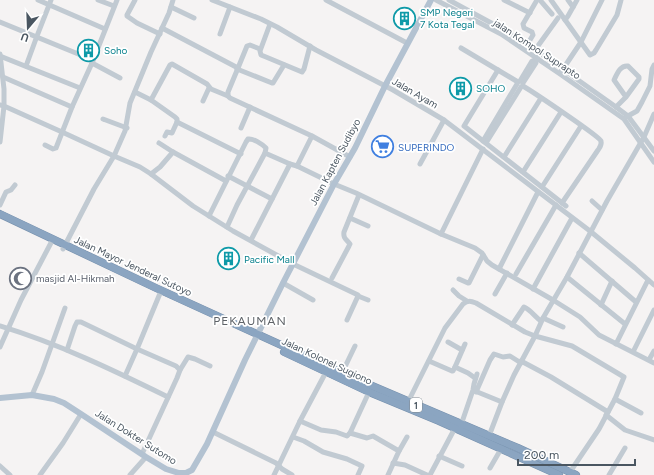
<svg xmlns="http://www.w3.org/2000/svg" width="654" height="475" font-family="Figtree,sans-serif">
  <style>
    .lines { fill: none; stroke-linecap: round; stroke-linejoin: round }
    .highway-casing { stroke: #7690ad; stroke-width: 8 }
    .minor { stroke: #c1cad2; stroke-width: 5 }
    .major { stroke: #b3c2d1; stroke-width: 6 }
    .highway { stroke: #8ba5c1; stroke-width: 7 }
    .labels { text-anchor: middle; dominant-baseline: central; stroke-width: 3.5; stroke-linejoin: round; paint-order: stroke }
    .shield { fill: #fff; stroke: #808990; stroke-width: 1 }
    .shield-label { font-size: 9px; font-weight: bold; fill: #4a5661 }
    .culture-label { font-size: 10px; fill: #0d838f; stroke: #fff; text-anchor: start }
    .street-label { font-size: 10px; fill: #4a5661; stroke: #fff }
    .shop-label { font-size: 10px; fill: #366cbe; stroke: #fff; text-anchor: start }
    .worship-label { font-size: 10px; fill: #5b616d; stroke: #fff; text-anchor: start }
    .quarter-label { font-size: 12px; letter-spacing: 1px; fill: #5f6368; stroke: #fff }
  </style>
  <rect width="100%" height="100%" fill="#f5f3f3"/>
  <g class="lines">
    <defs>
      <g id="highway">
        <path d="M0,214L156,288L349,376L518,448L576,475"/>
        <path d="M284,352L369,392L439,421L559,475"/>
      </g>
    </defs>
    <use href="#highway" class="highway-casing"/>
    <g class="minor">
      <path d="M38,0L105,29"/>
      <path d="M98,0L114,6"/>
      <path d="M135,0L127,15V16L137,23L160,34"/>
      <path d="M212,0L261,19L277,27L316,50L393,90L444,120L590,231L635,268L654,285"/>
      <path d="M326,0L407,43"/>
      <path d="M436,0L501,34L560,74L624,119L654,162"/>
      <path d="M449,0L506,31L540,53L616,107L628,116L654,151"/>
      <path d="M504,0L530,13"/>
      <path d="M540,0L552,14"/>
      <path d="M551,0L590,55L594,53L596,50L617,15L621,0"/>
      <path d="M568,0L573,7"/>
      <path d="M171,7L194,18"/>
      <path d="M565,20L568,16L577,0"/>
      <path d="M0,22L93,60"/>
      <path d="M270,24L260,51L261,55L266,57L302,72L304,69L310,46"/>
      <path d="M162,28L238,68L228,92V96L230,98L312,136L350,157"/>
      <path d="M220,34L230,7"/>
      <path d="M527,45L533,35L532,32L524,28L523,24L537,0"/>
      <path d="M461,48L518,82"/>
      <path d="M535,50L558,18"/>
      <path d="M0,54L4,89V106L62,132L114,156L140,167L151,174L193,206L233,231L293,264L358,295V296L347,320"/>
      <path d="M0,56L80,88"/>
      <path d="M92,63L120,78"/>
      <path d="M26,66L37,36L51,0"/>
      <path d="M238,68L247,46L250,45L260,49"/>
      <path d="M237,69L272,83H273L284,65"/>
      <path d="M498,70L464,126L566,206"/>
      <path d="M561,72L581,42L602,0"/>
      <path d="M3,77L72,107"/>
      <path d="M520,81L532,61L535,60"/>
      <path d="M523,83L536,63L535,60L538,56"/>
      <path d="M523,86C533,92 599,136 601,141C602,145 600,147 598,150L562,203"/>
      <path d="M135,92L151,100L175,117L177,119V122L241,154"/>
      <path d="M151,100L170,65L172,64L207,84L211,89L228,96"/>
      <path d="M203,101L209,88"/>
      <path d="M0,105L4,106L0,142"/>
      <path d="M616,107L626,97L639,79V77L628,66C620,65 617,74 614,80L626,97"/>
      <path d="M626,117L637,111L642,102L650,86L652,69L654,65"/>
      <path d="M103,119L127,128"/>
      <path d="M241,128L250,107"/>
      <path d="M165,136L167,132L172,133L177,122"/>
      <path d="M483,141L517,84"/>
      <path d="M159,143L173,152L226,181"/>
      <path d="M486,143L521,87"/>
      <path d="M45,145L53,149L56,148L72,107L92,63L117,0"/>
      <path d="M504,157L541,98"/>
      <path d="M290,164L297,166L334,184L356,193L441,234L475,248L482,253L487,261L492,265L553,300L580,317L599,335L654,363"/>
      <path d="M420,164L444,120"/>
      <path d="M297,166L312,136"/>
      <path d="M523,172L561,112"/>
      <path d="M151,174L160,167L173,152"/>
      <path d="M228,176L272,199"/>
      <path d="M542,187L581,126"/>
      <path d="M592,201L602,210"/>
      <path d="M0,205L6,192L11,190L15,185"/>
      <path d="M209,216L246,142L248,139C253,138 262,144 266,148L265,153L290,164L251,240"/>
      <path d="M350,218L368,226"/>
      <path d="M227,227L237,205L265,153"/>
      <path d="M441,234L483,149"/>
      <path d="M63,249L94,189L114,156L125,131L130,103L151,52L169,13L173,0"/>
      <path d="M579,253L636,302"/>
      <path d="M499,269L538,192"/>
      <path d="M516,274L556,205"/>
      <path d="M567,277L625,324"/>
      <path d="M332,278L349,246L350,244C346,239 343,238 344,232L359,195"/>
      <path d="M459,279L468,283H469L483,255"/>
      <path d="M283,283L313,300"/>
      <path d="M533,289L572,218"/>
      <path d="M453,290L459,296L467,301"/>
      <path d="M495,294L507,273"/>
      <path d="M358,296L368,300"/>
      <path d="M601,305L612,281"/>
      <path d="M543,318L563,327"/>
      <path d="M512,325L524,307C531,310 535,317 541,321"/>
      <path d="M0,326C59,344 113,370 168,397"/>
      <path d="M448,342L462,350"/>
      <path d="M465,344L455,367L468,373L475,378"/>
      <path d="M616,344L648,280"/>
      <path d="M0,347L21,300L53,239"/>
      <path d="M67,350L75,326L77,322H81L137,349L125,376"/>
      <path d="M634,350L654,310"/>
      <path d="M650,358L654,351"/>
      <path d="M429,361L452,371H453L455,367"/>
      <path d="M521,361L551,377L608,412"/>
      <path d="M180,370L188,357L195,359L210,366"/>
      <path d="M342,373L355,346"/>
      <path d="M475,391L502,402"/>
      <path d="M476,392L490,360L494,354L503,357L510,356L521,363"/>
      <path d="M32,395L42,372L65,308"/>
      <path d="M615,399L641,413"/>
      <path d="M408,402L445,328L463,304C468,300 471,301 476,303L525,332L535,336L572,346L624,377L615,399L599,429L570,472"/>
      <path d="M606,415L625,430L654,440"/>
      <path d="M300,421L321,430L336,432L347,436L350,433L367,438L373,436L399,451L388,475"/>
      <path d="M461,425L473,390L474,384L477,374"/>
      <path d="M213,432L276,463L282,469L292,475"/>
      <path d="M350,433L369,392"/>
      <path d="M489,436L502,402L514,375L535,336L543,318L567,277L607,201L644,137L654,114"/>
      <path d="M293,437L304,441L323,452L347,459L362,466L358,475"/>
      <path d="M399,451L407,437"/>
      <path d="M142,454L177,378L180,370L176,366L137,349L161,291"/>
      <path d="M439,456L462,466"/>
      <path d="M393,463L405,465L427,475"/>
      <path d="M0,466L10,475"/>
      <path d="M490,468L501,449"/>
      <path d="M40,475L63,443L81,414"/>
      <path d="M130,475L146,457"/>
      <path d="M274,475L300,421L326,372"/>
      <path d="M430,475L455,428"/>
      <path d="M609,475L625,448"/>
    </g>
    <path class="major" d="M0,398L32,395L54,399L64,403L81,414L146,457L166,469L179,473H186L192,470L207,444L245,360L283,283L334,184L355,148L385,86L431,0"/>
    <use href="#highway" class="highway"/>
  </g>
  <defs>
    <symbol id="building-ring" viewBox="-11 -11 22 22"><circle r="9.5" fill="#fff" stroke="#0f9aa8" stroke-width="1.5"/><path d="M-4-6H4V6H1V3H-1V6H-4ZM-2.5-4.3h1.7v1.8h-1.7ZM.8-4.3h1.7v1.8H.8ZM-2.5-1h1.7V.8h-1.7ZM.8-1h1.7V.8H.8Z" fill="#0f9aa8"/></symbol>
    <symbol id="supermarket-ring" viewBox="-11 -11 22 22"><circle r="9.5" fill="#fff" stroke="#3f7fe0" stroke-width="1.5"/><path d="M-6-5.5h2.5l.6 2H6L4.5 2H-2.5L-4.4-4H-6ZM-1.5 3.2a1.3 1.3 0 1 0 .1 0ZM3 3.2a1.3 1.3 0 1 0 .1 0Z" fill="#3f7fe0"/></symbol>
    <symbol id="mosque-ring" viewBox="-11 -11 22 22"><circle r="9.5" fill="#fff" stroke="#6b7280" stroke-width="1.5"/><path d="M3.5-4.9A6 6 0 1 0 3.5 4.9A5 5 0 1 1 3.5-4.9Z" fill="#6b7280"/></symbol>
  </defs>
  <g fill-rule="evenodd">
    <use href="#building-ring" x="392" y="6" width="25" height="25"/>
    <use href="#building-ring" x="76" y="38" width="25" height="25"/>
    <use href="#building-ring" x="448" y="76" width="25" height="25"/>
    <use href="#supermarket-ring" x="370" y="134" width="25" height="25"/>
    <use href="#building-ring" x="216" y="246" width="25" height="25"/>
    <use href="#mosque-ring" x="8" y="266" width="25" height="25"/>
  </g>
  <g class="labels">
    <rect class="shield" x="410" y="398" width="12" height="14" rx="3"/>
    <g class="shield-label">
      <text x="416" y="405">1</text>
    </g>
    <g class="culture-label">
      <text x="420" y="12">SMP Negeri<tspan x="420" dy="12">7 Kota Tegal</tspan></text>
      <text x="104" y="50">Soho</text>
      <text x="476" y="88">SOHO</text>
      <text x="244" y="259">Pacific Mall</text>
    </g>
    <g class="street-label">
      <text transform="translate(537 49) rotate(33)">jalan Kompol Suprapto</text>
      <text transform="translate(415 93) rotate(30)">Jalan Ayam</text>
      <text transform="translate(335 162) rotate(-62)">Jalan Kapten Sudibyo</text>
      <text transform="translate(133 266) rotate(25)">Jalan Mayor Jenderal Sutoyo</text>
      <text transform="translate(327 361) rotate(25)">Jalan Kolonel Sugiono</text>
      <text transform="translate(136 437) rotate(32)">Jalan Dokter Sutomo</text>
    </g>
    <g class="shop-label">
      <text x="398" y="147">SUPERINDO</text>
    </g>
    <g class="worship-label">
      <text x="36" y="278">masjid Al-Hikmah</text>
    </g>
    <g class="quarter-label">
      <text x="250" y="321">PEKAUMAN</text>
    </g>
  </g>
  <g transform="translate(28 28) rotate(199)" stroke="#ffffff" stroke-width="3" paint-order="stroke">
  <path d="M0-3L7 15L0 10L-7 15Z" fill="#4a5661"/>
  <text y="-6" font-size="11" font-weight="bold" text-anchor="middle" fill="#4a5661">U</text>
  </g>
  <path d="M518 459v6h117v-6" fill="none" stroke="#4a5661" stroke-width="2"/>
  <text x="524" y="459" font-size="12" fill="#4a5661" stroke="#ffffff" stroke-width="3" paint-order="stroke">200 m</text>
</svg>
